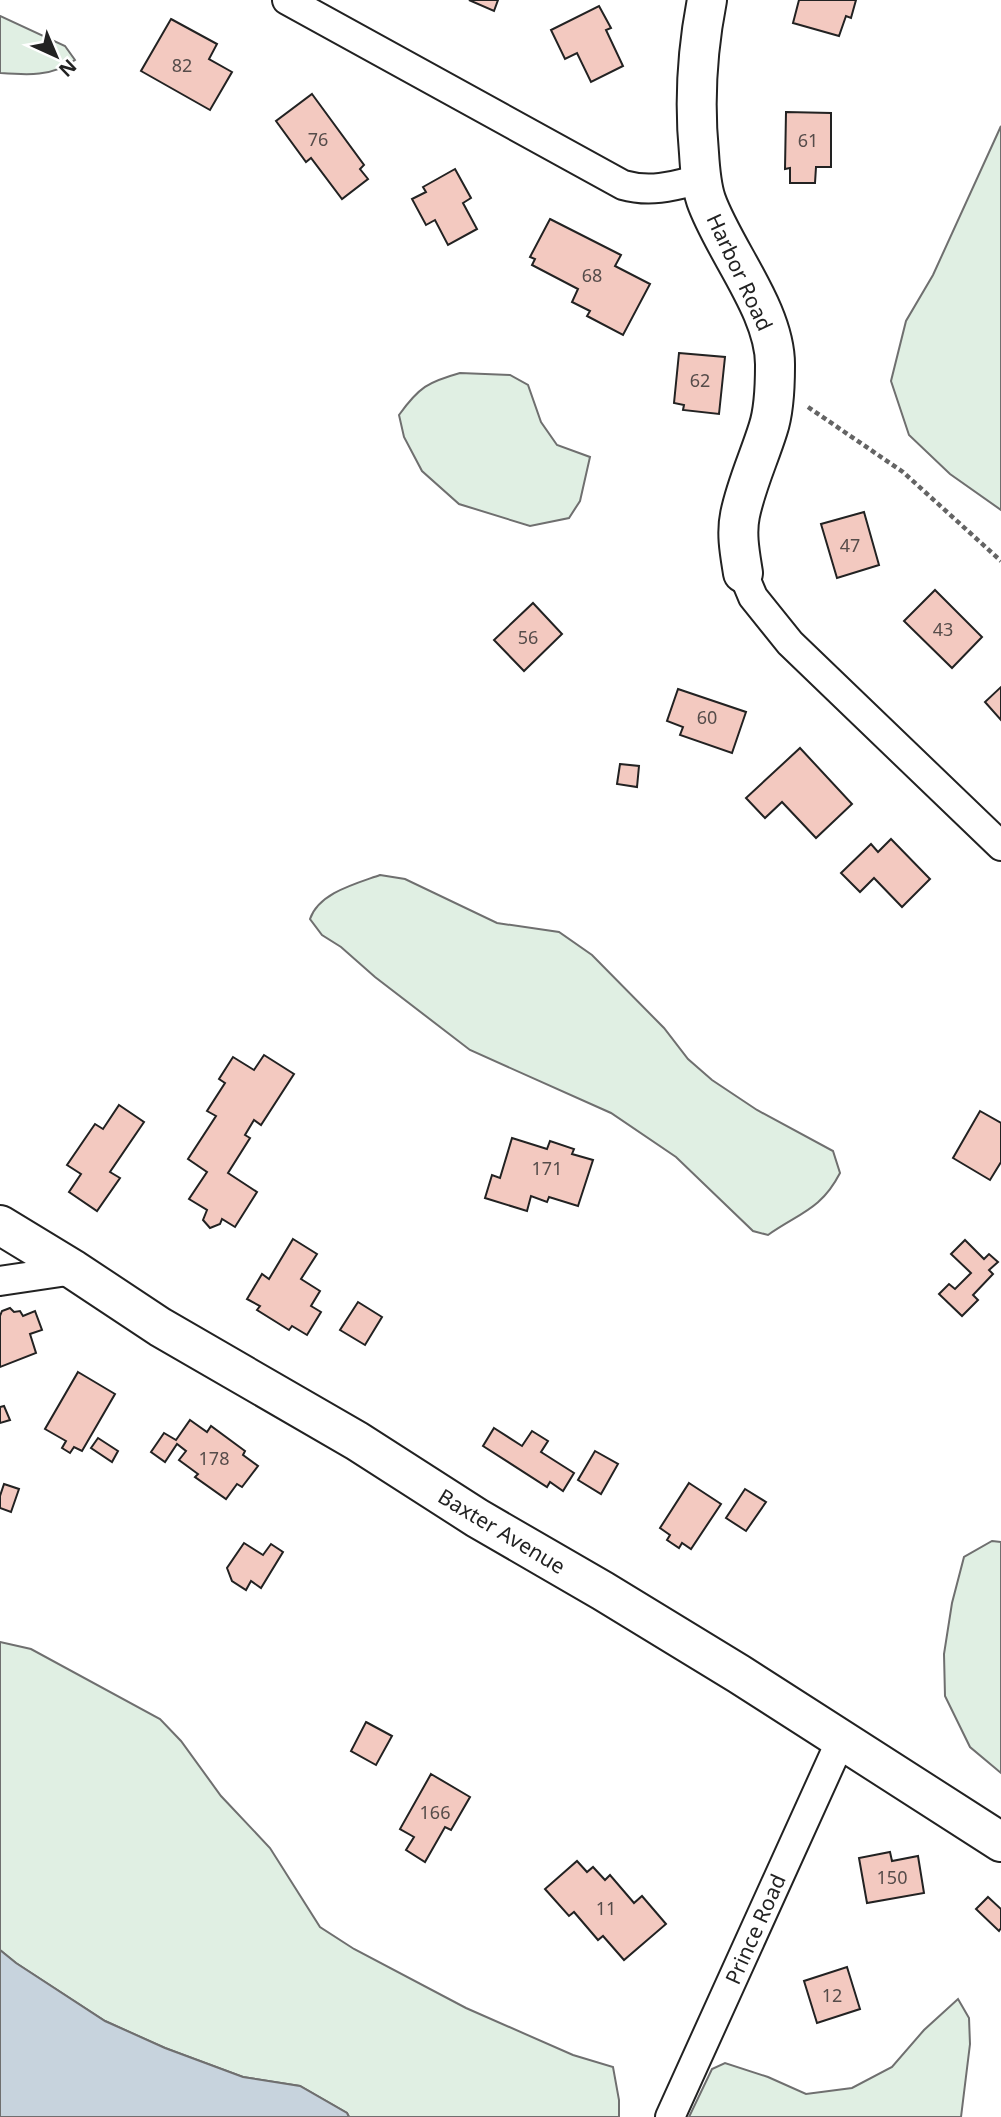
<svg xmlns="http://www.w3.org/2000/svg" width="1001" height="2117" font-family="'Noto Sans',sans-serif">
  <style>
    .green { fill: #e0efe3; stroke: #6f6f6f; stroke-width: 2 }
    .water { fill: #c7d3dd; stroke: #6f6f6f; stroke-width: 2 }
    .building { fill: #f3c9c0; stroke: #222; stroke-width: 2 }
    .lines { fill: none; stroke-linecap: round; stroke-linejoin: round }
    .street-casing { stroke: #222; stroke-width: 32 }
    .secondary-casing { stroke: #222; stroke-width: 42 }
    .path { stroke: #646464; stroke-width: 4.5; stroke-dasharray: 5 3.5; stroke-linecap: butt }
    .street { stroke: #fff; stroke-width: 28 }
    .secondary { stroke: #fff; stroke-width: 38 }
    .labels { text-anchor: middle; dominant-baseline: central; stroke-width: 5; stroke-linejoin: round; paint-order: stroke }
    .number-label { font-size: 18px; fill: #564c4a }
    .street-label { font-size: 21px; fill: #222; stroke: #fff }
  </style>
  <rect width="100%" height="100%" fill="#fff"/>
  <g class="green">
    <path d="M0,16L65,46L75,60C52,77 27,75 0,73Z"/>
    <path d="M1001,126V510L950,474L909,435L891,381L906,321L933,275Z"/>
    <path d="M460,373L510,375L528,385L541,422L557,445L590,457L580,501L569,518L530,526L459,504L422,471L404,437L399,415C419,387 428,382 460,373Z"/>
    <path d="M380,875L405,879L497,923L559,932L592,955L664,1028L688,1059L712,1080L757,1110L833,1151L840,1173C821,1210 799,1213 768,1235L753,1231L676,1157L611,1113L470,1050L375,977L341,947L322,935L310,919C319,893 355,884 380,875Z"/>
    <path d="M992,1541L1001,1542V1773L970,1747L945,1696L944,1654L952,1603L964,1557Z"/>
    <path d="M0,1642L31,1649L160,1719L181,1741L221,1796L270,1848L320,1927L354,1949L466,2008L573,2055L613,2067L619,2100V2117H349L347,2113L300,2086L243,2077L165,2048L105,2021L16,1963L0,1950Z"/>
    <path d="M958,1999L969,2018L970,2044L961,2117H689L712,2069L725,2063L768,2077L806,2094L852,2088L892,2067L924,2030Z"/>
  </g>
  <path class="water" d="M0,1950L16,1963L105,2021L165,2048L243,2077L300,2086L347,2113L349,2117H0Z"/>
  <g class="building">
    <path d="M469,0H498L494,11Z"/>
    <path d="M799,0H856L851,18L846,16L839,36L793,23Z"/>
    <path d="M599,6L611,28L606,30L623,66L591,82L577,53L565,59L551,30Z"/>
    <path d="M171,19L217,44L209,59L232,72L210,110L141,71Z"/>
    <path d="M312,94L364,165L360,169L368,179L342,199L311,158L306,162L276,121Z"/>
    <path d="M786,112L831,113V167H816L815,183H790V168L785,169Z"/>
    <path d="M455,169L471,198L463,203L477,229L448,245L435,220L426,225L412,199L426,192L423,187Z"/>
    <path d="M550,219L621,255L615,266L650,284L623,335L587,316L590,311L572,302L578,289L532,265L535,259L530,257Z"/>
    <path d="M679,353L725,357L719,414L683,410L684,405L674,403Z"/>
    <path d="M864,512L879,565L837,578L821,524Z"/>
    <path d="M935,590L982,637L952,668L904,621Z"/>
    <path d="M533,603L562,634L524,671L494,640Z"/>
    <path d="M1001,687V720L985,702Z"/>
    <path d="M678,689L746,712L732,753L680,735L683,727L667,721Z"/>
    <path d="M800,748L852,804L816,838L782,802L765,818L746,798Z"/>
    <path d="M620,764L639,766L637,787L617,784Z"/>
    <path d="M891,839L930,879L902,907L874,878L860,892L841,873L871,844L878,852Z"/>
    <path d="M264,1055L294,1074L261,1125L254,1120L245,1135L250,1138L228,1173L257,1192L235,1227L222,1219L220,1224L210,1228L203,1220L207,1210L189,1199L207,1172L188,1159L216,1116L207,1111L225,1083L219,1079L233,1057L254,1070Z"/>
    <path d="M119,1105L144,1122L110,1172L120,1178L97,1211L69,1192L81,1174L67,1165L95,1124L103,1129Z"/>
    <path d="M980,1111L1001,1123V1162L990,1180L953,1158Z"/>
    <path d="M512,1138L547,1149L550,1141L574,1149L572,1154L593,1160L578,1206L549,1197L547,1202L531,1196L527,1211L485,1198L492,1175L500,1178Z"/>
    <path d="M293,1239L317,1254L301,1279L320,1291L311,1306L321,1312L307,1335L292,1326L289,1330L257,1310L260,1306L247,1299L262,1274L269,1279Z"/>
    <path d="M965,1240L984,1259L989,1254L998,1262L989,1270L993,1274L973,1295L978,1300L962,1316L939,1294L949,1284L955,1289L971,1273L951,1254Z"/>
    <path d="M358,1302L382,1317L365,1345L340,1330Z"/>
    <path d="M10,1308L14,1312L20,1311L23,1316L35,1311L42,1330L30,1334L36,1353L0,1367V1316L2,1311Z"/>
    <path d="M78,1372L115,1394L82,1451L74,1447L70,1453L62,1448L66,1441L45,1429Z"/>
    <path d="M4,1406L10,1420L0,1423V1407Z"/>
    <path d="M190,1420L207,1432L211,1426L245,1451L243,1455L258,1466L242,1487L237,1484L226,1499L195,1477L198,1474L179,1460L186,1451L177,1444L165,1462L151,1452L164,1433L176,1440Z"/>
    <path d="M494,1428L522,1446L532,1431L548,1441L541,1452L574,1473L563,1491L550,1482L547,1487L483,1446Z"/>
    <path d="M98,1438L118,1451L112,1462L91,1448Z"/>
    <path d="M595,1451L618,1464L601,1494L578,1480Z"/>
    <path d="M689,1483L721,1504L691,1549L682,1543L679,1548L667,1540L670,1535L660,1528Z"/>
    <path d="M4,1484L19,1489L11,1512L0,1508V1496Z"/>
    <path d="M745,1489L766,1502L746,1531L726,1518Z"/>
    <path d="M244,1543L263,1555L271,1544L283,1552L261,1588L251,1581L246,1590L232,1581L227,1568Z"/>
    <path d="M366,1722L392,1736L376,1765L351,1751Z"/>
    <path d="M431,1774L470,1797L451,1830L445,1827L425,1862L406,1850L414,1837L400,1829Z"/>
    <path d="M890,1852L892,1861L918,1856L924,1893L867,1903L859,1858Z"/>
    <path d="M577,1861L587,1872L593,1867L605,1880L610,1875L634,1903L642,1896L666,1924L624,1960L603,1936L598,1940L574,1912L569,1916L545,1889Z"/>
    <path d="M988,1897L1001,1909V1928L999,1931L976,1909Z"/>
    <path d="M847,1967L860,2009L817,2023L804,1981Z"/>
  </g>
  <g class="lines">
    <defs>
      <g id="street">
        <path d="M287,0L623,185C651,193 674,186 701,179"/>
        <path d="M743,573L753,597L790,643L1001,846"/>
        <path d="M0,1281L74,1270"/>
        <path d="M670,2117L841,1740"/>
      </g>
      <g id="secondary">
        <path d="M707,0C697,51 694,101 699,153C700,169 701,185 706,200C724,251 776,311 775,366C775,385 774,411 768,429C759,458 746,485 740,515C736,534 740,554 743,573"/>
        <path d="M0,1225L74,1270L160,1327L357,1441L477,1518L603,1591L739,1674L1001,1842"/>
      </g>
    </defs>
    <use href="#street" class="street-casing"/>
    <use href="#secondary" class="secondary-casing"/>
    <path class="path" d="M808,407L903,472L1001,561"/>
    <use href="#street" class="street"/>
    <use href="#secondary" class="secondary"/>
  </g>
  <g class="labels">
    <g class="number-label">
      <text x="182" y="65">82</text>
      <text x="318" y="139">76</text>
      <text x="808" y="140">61</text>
      <text x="592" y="275">68</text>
      <text x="700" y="380">62</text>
      <text x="850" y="545">47</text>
      <text x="943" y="629">43</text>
      <text x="528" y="637">56</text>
      <text x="707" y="717">60</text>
      <text x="547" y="1168">171</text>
      <text x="214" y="1458">178</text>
      <text x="435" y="1812">166</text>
      <text x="892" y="1877">150</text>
      <text x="606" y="1908">11</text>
      <text x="832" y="1995">12</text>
    </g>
    <g class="street-label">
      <text transform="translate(740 272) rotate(65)">Harbor Road</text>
      <text transform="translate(502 1531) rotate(31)">Baxter Avenue</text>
      <text transform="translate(755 1929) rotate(-66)">Prince Road</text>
    </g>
  </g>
  <g transform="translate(56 56) rotate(136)" stroke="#ffffff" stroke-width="5" paint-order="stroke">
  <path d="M0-5L12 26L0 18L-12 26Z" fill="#222222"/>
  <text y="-10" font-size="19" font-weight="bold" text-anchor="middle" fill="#222222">N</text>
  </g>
</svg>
